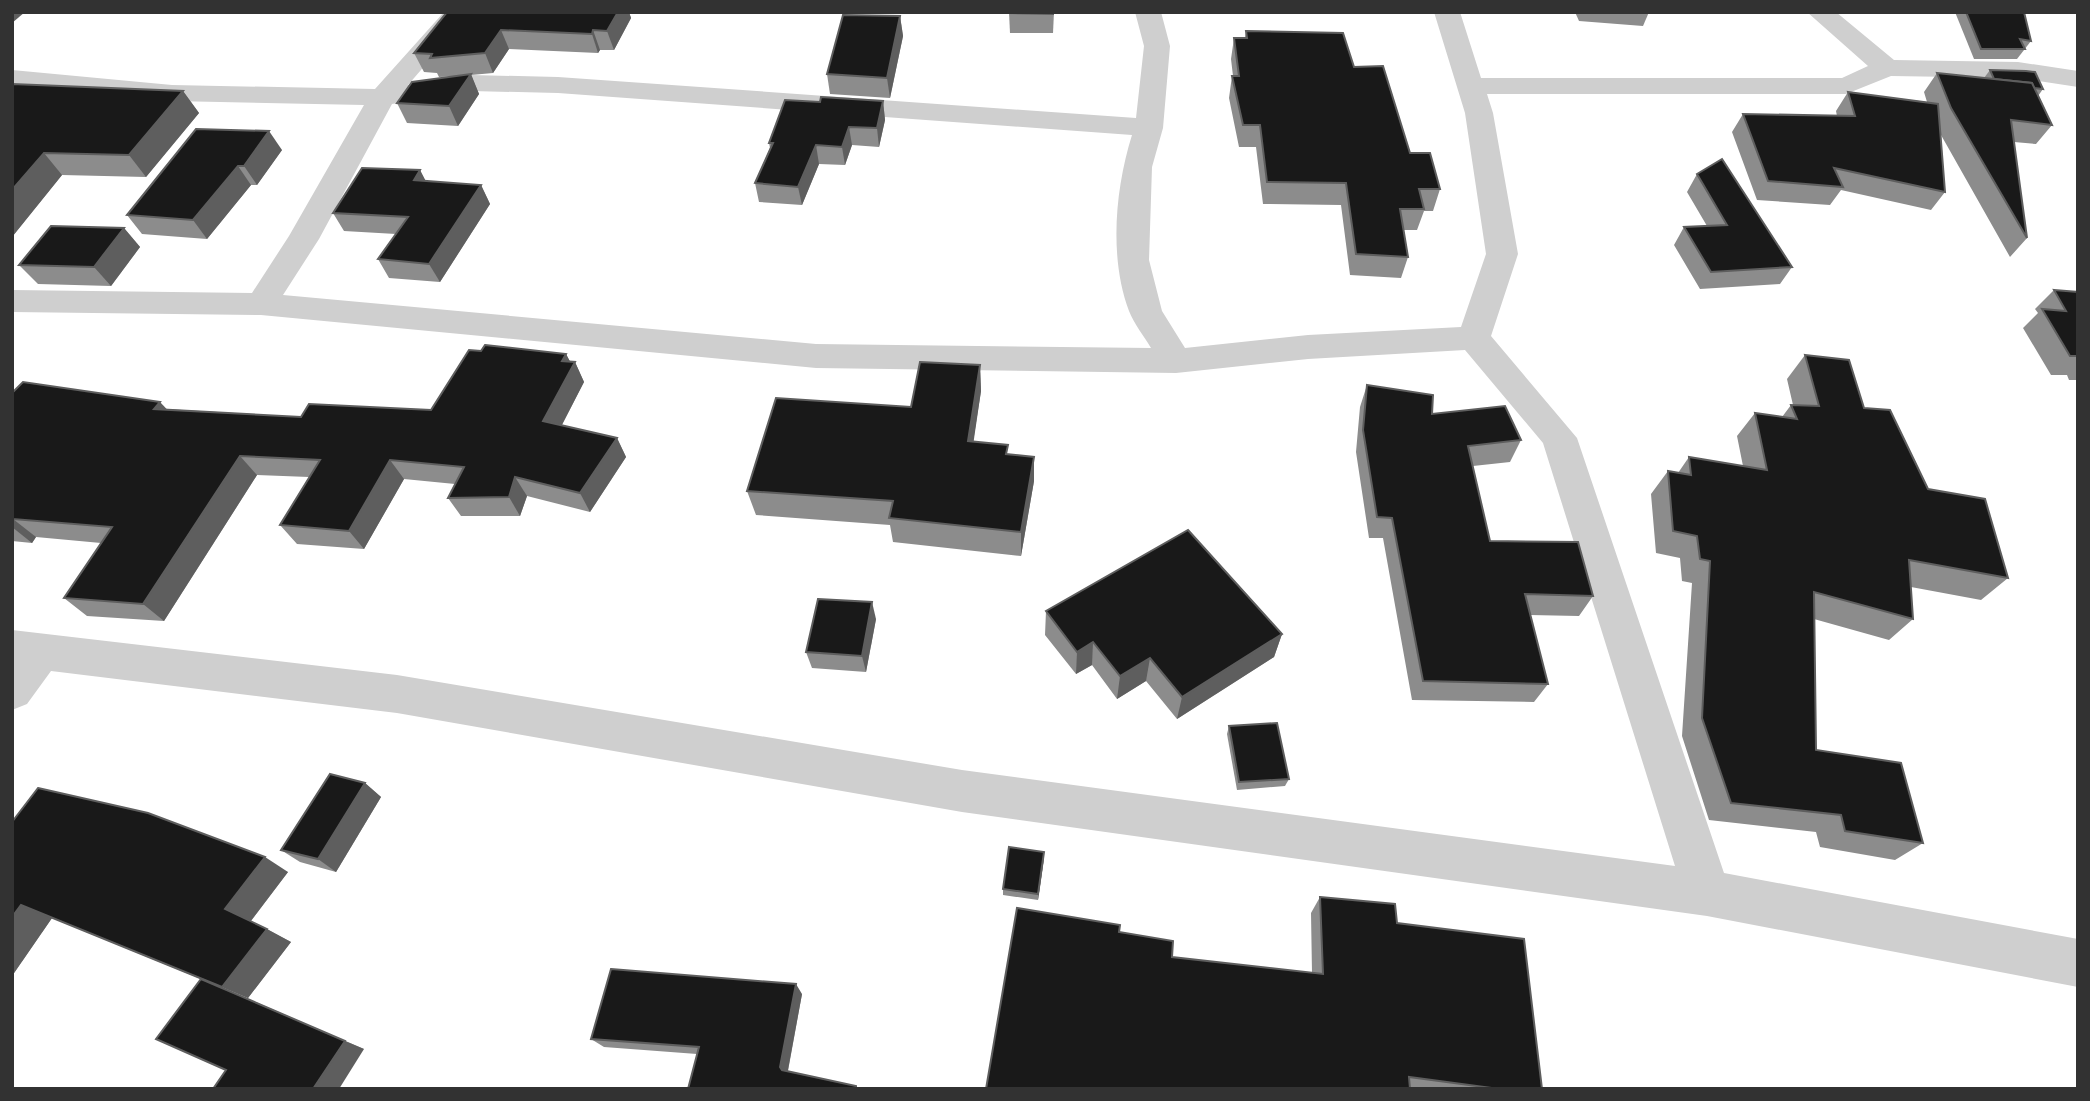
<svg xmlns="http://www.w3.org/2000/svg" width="2090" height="1101" font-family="Montserrat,sans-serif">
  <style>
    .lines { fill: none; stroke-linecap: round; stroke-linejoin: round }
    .street { fill: #cfcfcf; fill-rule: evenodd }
    .wall { fill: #8c8c8c }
    .shaded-wall { fill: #5e5e5e }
    .building { fill: #191919; stroke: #5e5e5e; stroke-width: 2 }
  </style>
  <rect width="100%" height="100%" fill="#fff"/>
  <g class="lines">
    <path class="street" d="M444,12H471L408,85L471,75L558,77L1136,118L1144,46L1135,12H1161L1170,46L1163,128L1152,167L1149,260L1162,311L1185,348L1308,335L1461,327L1486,254L1465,113L1434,12H1460L1481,78H1842L1868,66L1807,12H1836L1894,60L2018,62L2078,71V87L2018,78L1891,76L1846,94H1487L1493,113L1518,254L1491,336L1577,438L1724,873L2078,939V987L1707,916L962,812L397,713L51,671L27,704L12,710V630L397,675L962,770L1675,866L1543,443L1465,350L1308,359L1176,373L816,368L261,315L12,312V290L252,293L289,236L364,105L172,101L12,86V70L172,85L375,89ZM471,91L558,93L1132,135C1115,189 1109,258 1129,311C1134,324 1144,336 1151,348L816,344L283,295L319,239L392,104Z"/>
  </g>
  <g class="wall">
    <path d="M447,12H629L631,18L614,50H600L598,53L509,49L493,73L471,75L479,94L458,126L407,123L397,103L459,76L439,77L437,73L424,72L414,53Z"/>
    <path d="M1009,12H1054L1053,33H1010Z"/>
    <path d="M1575,12H1649L1643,26L1579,21Z"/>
    <path d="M1955,12H2024L2031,41L2017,59H1974Z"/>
    <path d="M900,16L903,36L890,98L830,94L827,74Z"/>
    <path d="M1246,31L1354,67L1410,153L1440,189L1433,211H1424L1417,230H1403L1408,257L1401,278L1350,275L1341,205L1263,204L1256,147H1239L1229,98L1232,76H1233L1231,59L1234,38H1245Z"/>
    <path d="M1990,70L2043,89L2038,96L2052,125L2036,144L2014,142L2027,238L2010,257L1941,135L1945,192L1931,210L1841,190L1830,205L1757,200L1732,132L1743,114L1837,116L1836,111L1848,92L1927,102L1924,92L1937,73L1984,78Z"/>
    <path d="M12,84L183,91L199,113L146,177L62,175L12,237Z"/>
    <path d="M883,101L885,120L879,147L852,145L845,165L819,164L802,205L759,202L755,183L770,148L769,143L820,102Z"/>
    <path d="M196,129L282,150L257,185H251L207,239L142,234L127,215Z"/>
    <path d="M420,170L425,181L481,185L490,204L440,282L389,278L378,259L396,234L344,231L333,213Z"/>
    <path d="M1697,174L1792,267L1780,284L1700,289L1674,245L1684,227L1707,226L1687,192Z"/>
    <path d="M124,228L140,247L111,286L38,284L19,265Z"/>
    <path d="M2054,290L2078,292V380H2069L2067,375H2051L2023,328L2038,313L2035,309Z"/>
    <path d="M481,351L566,354L570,362H575L584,382L562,425L617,438L626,457L590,512L527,496L520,516H461L448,498L455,484L404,479L364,549L297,544L280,525L309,477L257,475L164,621L87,616L64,598L101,543L36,537L32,543L12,541V393L166,409L301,417L431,410Z"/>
    <path d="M1805,355L1864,408L1928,489L2008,578L1981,600L1911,587L1913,619L1889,640L1814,619L1816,750L1923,843L1895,860L1820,847L1816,832L1709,820L1682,736L1692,583L1682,581L1680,558L1656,553L1651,494L1668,471L1678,473L1689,457L1743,466L1737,436L1755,413L1782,417L1791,405H1793L1787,379Z"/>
    <path d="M980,365L981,391L973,442L1008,454L1034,481L1021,556L893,542L890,525L756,515L747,491L911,407Z"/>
    <path d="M1367,385L1432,414L1521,440L1510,462L1473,466L1490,541L1593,596L1579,616L1530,615L1548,684L1534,702L1412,700L1383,538H1369L1356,452L1360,407Z"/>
    <path d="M1046,611L1282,634L1274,657L1177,719L1146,681L1117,699L1092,665L1076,674L1045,635Z"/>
    <path d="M876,619L866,672L812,668L806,652Z"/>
    <path d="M1229,726L1289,779L1285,786L1237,790L1227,734Z"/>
    <path d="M365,783L381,797L336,872L300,862L281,850Z"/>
    <path d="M12,822L288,872L251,921L291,942L248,998L207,981L364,1049L226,1070L201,979L52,918L12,976Z"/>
    <path d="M1044,858L1038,900L1003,895V889Z"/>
    <path d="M1320,897L1397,923L1542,1089H986L1119,932L1172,957L1312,973L1311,913Z"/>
    <path d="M802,994L788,1071L697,1054L604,1047L591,1039Z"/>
  </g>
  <g class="shaded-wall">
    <path d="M12,12H25L12,23Z"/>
    <path d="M618,12H629L631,18L614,50L607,31Z"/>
    <path d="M900,16L903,36L890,98L887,78Z"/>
    <path d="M501,30L509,49L493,73L485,53Z"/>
    <path d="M593,30L600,50L598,53L592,34Z"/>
    <path d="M471,74L479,94L458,126L449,106Z"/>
    <path d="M183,91L199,113L146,177L129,155Z"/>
    <path d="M883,101L885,120L879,147L877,128Z"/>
    <path d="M849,127L852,145L845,165L842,147Z"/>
    <path d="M269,131L282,150L257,185L244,166Z"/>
    <path d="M816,145L819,164L802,205L798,187Z"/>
    <path d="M44,153L62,175L12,237V190Z"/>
    <path d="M238,166L251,185L207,239L193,220Z"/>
    <path d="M420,170L430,189L414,180Z"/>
    <path d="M481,185L490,204L440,282L429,264Z"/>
    <path d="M124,228L140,247L111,286L94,267Z"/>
    <path d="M566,354L573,367L575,362L584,382L554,440L543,421L562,361Z"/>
    <path d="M980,365L981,391L970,466L968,441Z"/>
    <path d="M160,402L178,421L154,409Z"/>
    <path d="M617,438L626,457L590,512L580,493Z"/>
    <path d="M240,456L257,475L164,621L143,604Z"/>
    <path d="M1034,457V481L1021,556V532Z"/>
    <path d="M390,460L404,479L364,549L349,531Z"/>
    <path d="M515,477L527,496L520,516L509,497Z"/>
    <path d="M13,519L36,537L32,543L12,527Z"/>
    <path d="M872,602L876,619L866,672L862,656Z"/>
    <path d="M1282,634L1274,657L1177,719L1182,697Z"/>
    <path d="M1093,642L1092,665L1076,674L1077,652Z"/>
    <path d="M1150,658L1146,681L1117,699L1120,676Z"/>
    <path d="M365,783L381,797L336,872L318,859Z"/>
    <path d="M1044,852V858L1038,900V894Z"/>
    <path d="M265,857L288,872L250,922L225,909Z"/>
    <path d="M21,905L52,918L12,976V917Z"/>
    <path d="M267,929L291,942L248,998L222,987Z"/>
    <path d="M796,984L802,994L787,1075L790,1078L780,1067Z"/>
    <path d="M345,1041L364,1049L339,1089H313Z"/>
  </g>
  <g class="building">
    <path d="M447,12H618L607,31L593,30L592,34L501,30L485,53L430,58L432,54L414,53Z"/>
    <path d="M1009,12H1053V14L1009,13Z"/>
    <path d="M1966,12H2024L2031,41L2020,39L2025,49H1981Z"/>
    <path d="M843,15L900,16L887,78L827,74Z"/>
    <path d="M1246,31L1343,33L1354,67L1383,66L1410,153H1430L1440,189H1419L1424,209H1400L1408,257L1356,254L1346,183L1267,182L1260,125H1243L1232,76H1239L1234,38H1247Z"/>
    <path d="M1990,70L2026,71L2035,72L2043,89L2034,88L2032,83L1994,79Z"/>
    <path d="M1937,73L2032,83L2052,125L2011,120L2027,238L1951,108Z"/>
    <path d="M471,74L449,106L397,103L412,82Z"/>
    <path d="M12,84L183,91L129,155L44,153L12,190Z"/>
    <path d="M1848,92L1938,104L1945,192L1834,168L1843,187L1768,181L1743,114L1855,116Z"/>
    <path d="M821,97L883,101L877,128L849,127L842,147L816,145L798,187L755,183L773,143H769L785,100L820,102Z"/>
    <path d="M196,129L269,131L244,166H238L193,220L127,215Z"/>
    <path d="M1722,159L1792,267L1711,272L1684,227L1727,225L1697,174Z"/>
    <path d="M362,168L420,170L414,180L481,185L429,264L378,259L408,217L333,213Z"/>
    <path d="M51,226L124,228L94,267L19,265Z"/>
    <path d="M2054,290L2078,292V356H2070L2042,309L2066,311Z"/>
    <path d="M485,345L566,354L562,361L575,362L543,421L617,438L580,493L515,477L509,497L448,498L464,467L390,460L349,531L280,525L320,460L240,456L143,604L64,598L112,527L13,519L12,520V393L23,382L160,402L154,409L301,417L309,404L431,410L469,350L481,351Z"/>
    <path d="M1805,355L1849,360L1864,408L1890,410L1928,489L1985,499L2008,578L1909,560L1913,619L1814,592L1816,750L1901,763L1923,843L1845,831L1841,815L1731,803L1702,718L1710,561L1700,559L1697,536L1673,531L1668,471L1691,475L1689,457L1767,470L1755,413L1797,419L1791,405L1819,406Z"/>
    <path d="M920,362L980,365L968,441L1008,445L1006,454L1034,457L1021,532L889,518L893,501L747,491L776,398L911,407Z"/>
    <path d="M1367,385L1433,395L1432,414L1505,406L1521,440L1468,446L1490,541L1578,542L1593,596L1525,594L1548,684L1423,681L1392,518L1377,517L1363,430Z"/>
    <path d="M1188,530L1282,634L1182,697L1150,658L1120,676L1093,642L1077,652L1046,611Z"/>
    <path d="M818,599L872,602L862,656L806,652Z"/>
    <path d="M1277,723L1289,779L1239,782L1229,726Z"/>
    <path d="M330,774L365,783L318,859L281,850Z"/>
    <path d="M38,788L148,813L265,857L225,909L267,929L222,987L21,905L12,917V822Z"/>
    <path d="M1009,847L1044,852L1038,894L1003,889Z"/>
    <path d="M1320,897L1395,904L1397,923L1524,939L1542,1089H1499L1409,1077L1410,1089H986L1017,908L1120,925L1119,932L1173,941L1172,957L1323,974Z"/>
    <path d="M611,969L796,984L780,1067L782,1070L856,1086V1089H688L699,1047L591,1039Z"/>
    <path d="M201,979L345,1041L313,1089H213L226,1070L156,1039Z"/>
  </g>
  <rect width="2090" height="1101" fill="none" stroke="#323232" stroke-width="28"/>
</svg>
